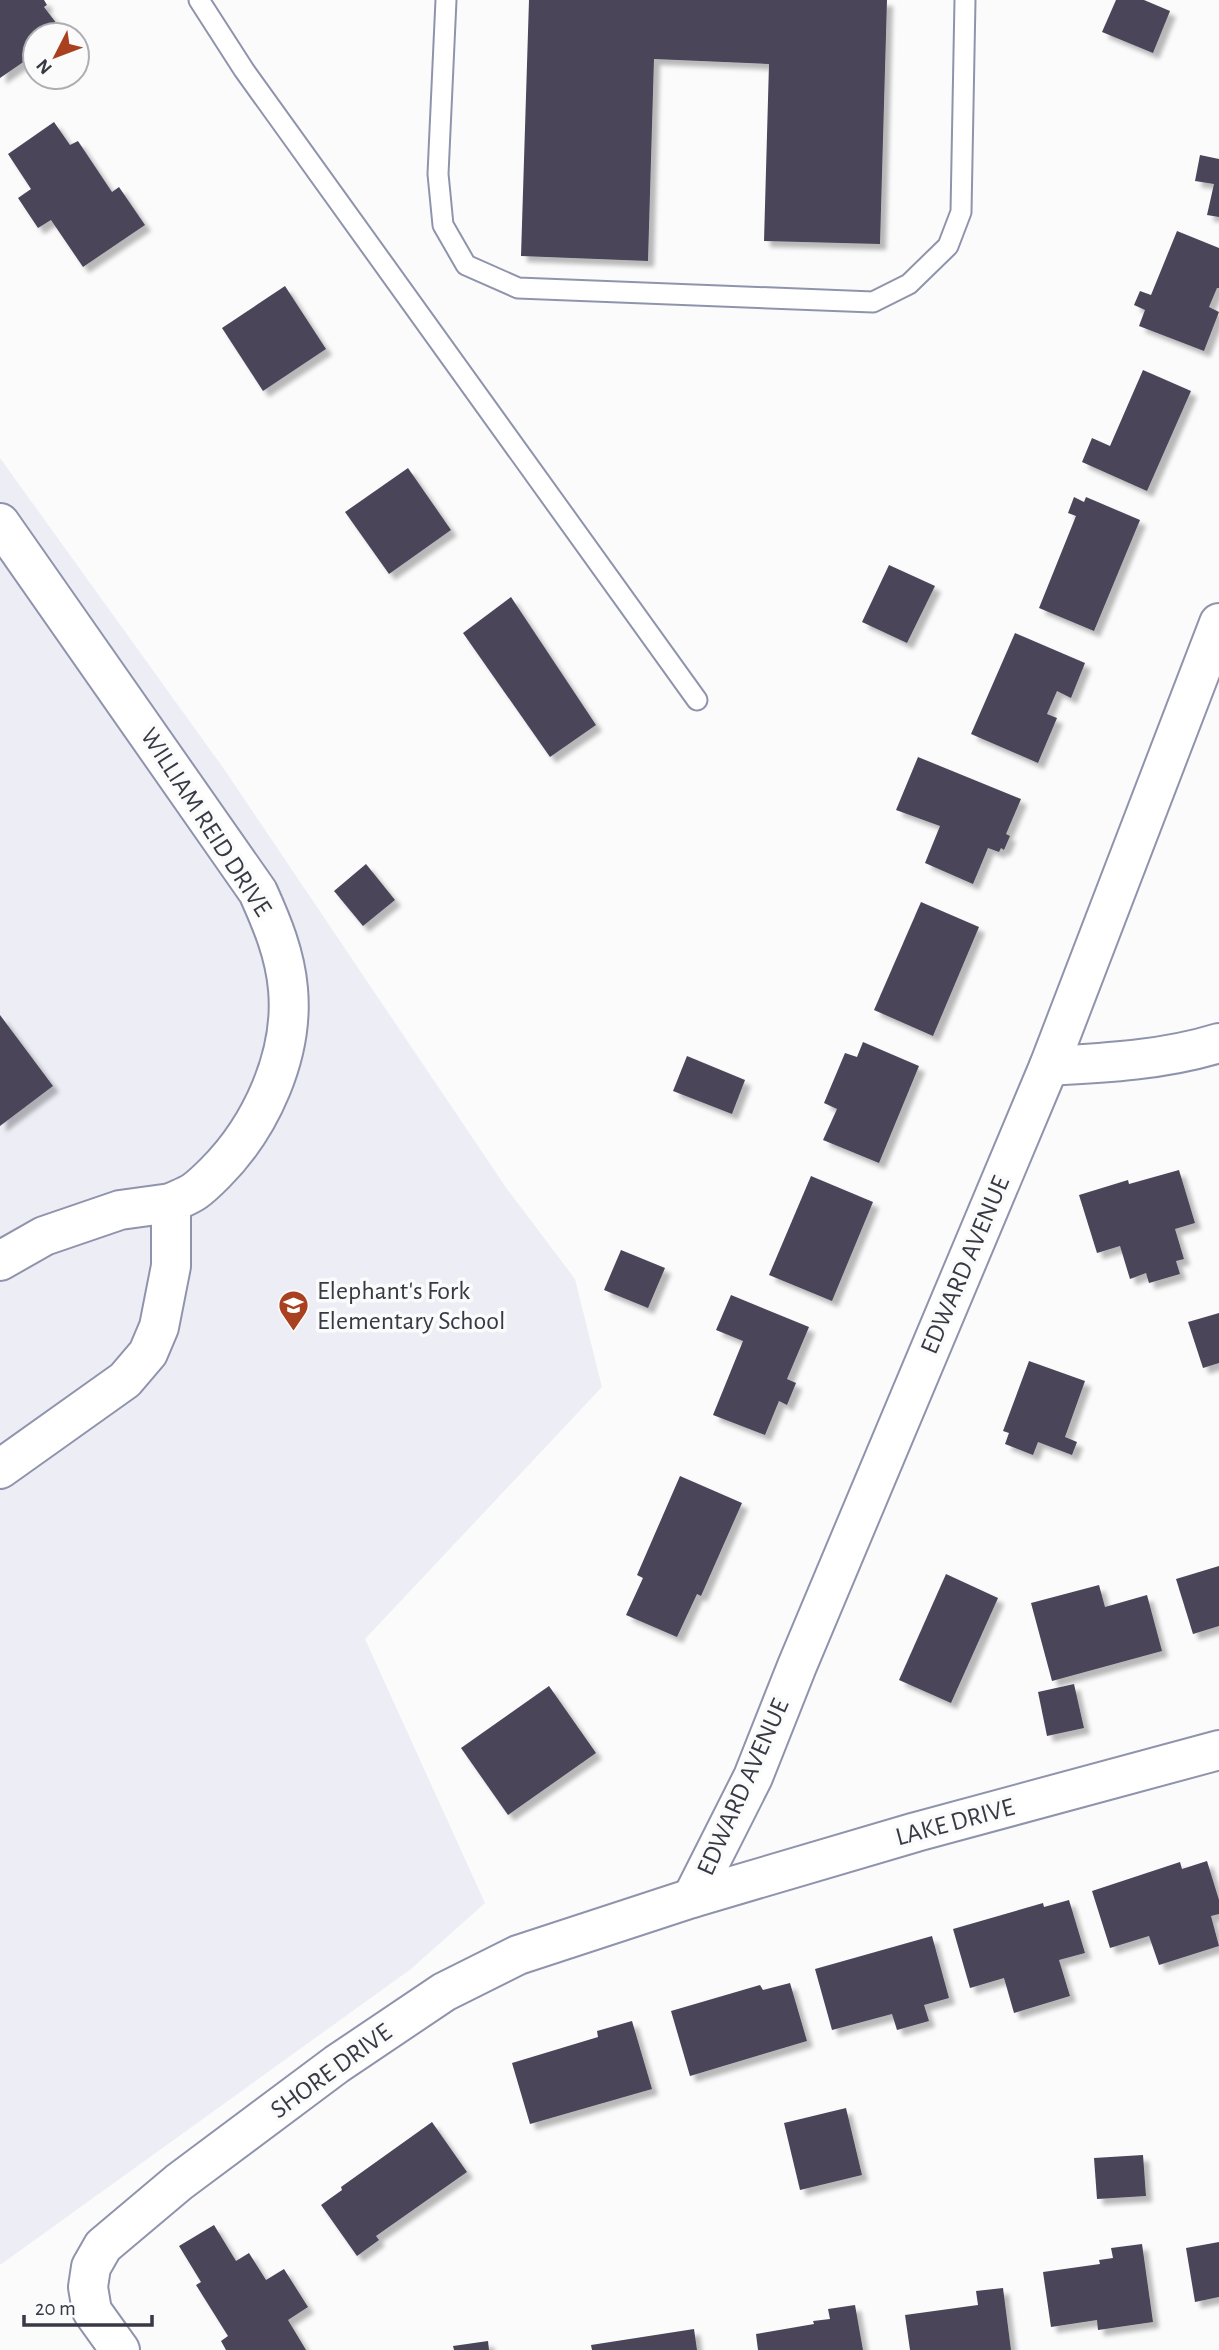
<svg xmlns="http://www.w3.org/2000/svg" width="1219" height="2350" font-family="'Alegreya Sans',sans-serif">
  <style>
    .built { fill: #edeef5 }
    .building { fill: #4c455a; filter: url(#shadow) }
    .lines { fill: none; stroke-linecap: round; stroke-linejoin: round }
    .service-casing { stroke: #8f94ac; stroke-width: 23 }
    .minor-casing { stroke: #8f94ac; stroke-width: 42 }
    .service { stroke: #fff; stroke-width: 19 }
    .minor { stroke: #fff; stroke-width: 38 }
    .labels { text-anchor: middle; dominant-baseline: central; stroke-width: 7; stroke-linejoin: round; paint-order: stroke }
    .street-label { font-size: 26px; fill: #373944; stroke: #fbfbfb }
    .poi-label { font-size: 26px; fill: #373944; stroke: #fbfbfb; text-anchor: start }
  </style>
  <defs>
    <filter id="shadow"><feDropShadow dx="6" dy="6" stdDeviation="2" flood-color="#0004"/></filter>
  </defs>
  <rect width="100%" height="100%" fill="#fbfbfb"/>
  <path class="built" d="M0,458L224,769L507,1189L575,1279L602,1387L365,1639L485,1903L411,1969L0,2265Z"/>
  <g class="building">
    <path d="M0,0H44L47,5L44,7L57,24L49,29L54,35H35V54L0,78Z"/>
    <path d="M529,0H887L880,244L764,241L769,64L654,59L648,261L521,256Z"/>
    <path d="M1116,0H1144L1170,11L1153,53L1102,32Z"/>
    <path d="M54,122L70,145L78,141L112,192L119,187L145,225L83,267L51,220L38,228L18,198L31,189L8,154Z"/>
    <path d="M1200,155L1219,159V217L1207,215L1214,184L1195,181Z"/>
    <path d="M1177,231L1219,248V288H1217L1209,307L1219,312L1204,351L1139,326L1145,310L1134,305L1140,291L1151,295Z"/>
    <path d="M285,286L326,349L263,391L222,328Z"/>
    <path d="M1143,370L1191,391L1147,491L1082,462L1092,438L1110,446Z"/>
    <path d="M408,468L451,530L389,574L345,512Z"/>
    <path d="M1074,497L1084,502L1086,497L1140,520L1094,631L1039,608L1076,516L1068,513Z"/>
    <path d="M889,565L935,586L907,643L862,622Z"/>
    <path d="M511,597L596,725L550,757L463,633Z"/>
    <path d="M1015,633L1085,663L1071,698L1057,691L1047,714L1057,718L1038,763L971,734Z"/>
    <path d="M918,757L1021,799L1006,834L1010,836L1004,850L1001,848L999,852L988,848L973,884L925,863L940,826L896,810Z"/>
    <path d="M366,864L395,900L363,926L334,891Z"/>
    <path d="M921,902L979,927L933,1036L874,1010Z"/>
    <path d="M0,1015L53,1086L0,1126Z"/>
    <path d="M863,1042L919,1066L879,1163L823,1140L837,1109L824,1103L845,1053L857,1057Z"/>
    <path d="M687,1056L745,1080L732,1114L673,1091Z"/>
    <path d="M1179,1170L1195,1223L1175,1229L1184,1259L1176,1261L1180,1274L1149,1283L1146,1273L1130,1279L1120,1246L1097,1253L1079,1195L1128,1180L1129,1184Z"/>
    <path d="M811,1176L873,1202L832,1301L769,1275Z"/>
    <path d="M621,1250L665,1268L648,1308L604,1290Z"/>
    <path d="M731,1295L809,1327L787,1379L796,1383L787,1405L779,1401L765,1435L713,1415L743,1341L716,1330Z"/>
    <path d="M1219,1313V1363L1203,1368L1188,1322Z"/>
    <path d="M1029,1361L1085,1381L1065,1437L1077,1442L1072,1455L1038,1442L1033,1455L1005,1444L1009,1433L1003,1431Z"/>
    <path d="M680,1476L742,1503L701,1596L697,1594L677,1637L626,1615L643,1578L637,1575Z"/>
    <path d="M1219,1566V1626L1193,1634L1176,1579Z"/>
    <path d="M946,1574L998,1598L951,1703L899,1680Z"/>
    <path d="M1099,1585L1105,1607L1147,1595L1162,1651L1052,1681L1031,1603Z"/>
    <path d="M1074,1684L1084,1728L1047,1736L1038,1692Z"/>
    <path d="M549,1686L596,1753L508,1815L461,1748Z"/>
    <path d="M1207,1861L1219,1900V1914L1211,1916L1219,1946L1159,1965L1149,1936L1110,1948L1092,1891L1180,1862L1182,1869Z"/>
    <path d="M1069,1900L1085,1953L1059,1960L1070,1996L1014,2013L1004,1978L970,1988L953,1929L1043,1903L1044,1907Z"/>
    <path d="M932,1936L949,1998L924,2005L929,2021L897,2030L892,2014L832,2030L815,1969Z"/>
    <path d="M790,1983L807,2041L690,2076L671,2011L760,1985L763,1990Z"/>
    <path d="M632,2021L652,2089L530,2124L512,2063L598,2037L597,2031Z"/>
    <path d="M846,2108L862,2175L800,2190L784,2123Z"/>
    <path d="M432,2122L467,2172L376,2236L379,2240L357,2256L321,2205L342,2190L341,2187Z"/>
    <path d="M1143,2155L1146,2196L1097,2199L1094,2158Z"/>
    <path d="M214,2225L236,2261L249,2253L266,2280L284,2269L308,2307L288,2320L306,2350H226L221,2341L228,2336L196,2285L201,2282L179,2246Z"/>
    <path d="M1219,2242V2297L1195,2302L1186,2248Z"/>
    <path d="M1142,2244L1153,2322L1098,2330L1097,2320L1051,2327L1043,2272L1100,2264L1099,2260L1113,2258L1111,2248Z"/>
    <path d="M1003,2288L1011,2350H910L905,2315L978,2305L976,2291Z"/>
    <path d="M855,2305L863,2350H758L756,2334L814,2324L813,2321L830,2319L828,2309Z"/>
    <path d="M694,2329L697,2350H592L591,2345Z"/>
    <path d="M488,2341L489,2350H454L453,2346Z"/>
  </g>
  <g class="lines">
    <defs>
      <g id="service">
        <path d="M199,0L244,70L697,700"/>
        <path d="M446,0L438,174L443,225L466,265L518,288L873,302L909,284L948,246L961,212L965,0"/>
      </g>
      <g id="minor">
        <path d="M0,523L258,892C272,923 285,954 288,989C294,1055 261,1127 215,1173C209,1179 202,1186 195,1191C188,1196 179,1199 171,1203"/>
        <path d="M1049,1066C1106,1063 1164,1060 1219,1043"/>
        <path d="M0,1261L44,1236L120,1210L171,1203V1266L159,1327L148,1353L125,1380L0,1469"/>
        <path d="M692,1898L753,1777L797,1666L1049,1066L1219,623"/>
        <path d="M120,2350L92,2311L88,2287L91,2267L103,2246L179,2182L337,2064L444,1992L518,1955L692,1898L916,1832L1219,1750"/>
      </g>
    </defs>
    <use href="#service" class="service-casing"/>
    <use href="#minor" class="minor-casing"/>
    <use href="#service" class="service"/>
    <use href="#minor" class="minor"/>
  </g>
  <defs>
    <symbol id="school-pin" viewBox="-11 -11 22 30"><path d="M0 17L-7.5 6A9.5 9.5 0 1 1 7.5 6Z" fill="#a94121" stroke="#fbfbfb"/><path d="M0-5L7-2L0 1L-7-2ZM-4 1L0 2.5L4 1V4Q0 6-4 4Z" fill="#fff"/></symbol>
  </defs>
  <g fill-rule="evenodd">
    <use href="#school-pin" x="276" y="1288" width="35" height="47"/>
  </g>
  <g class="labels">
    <g class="street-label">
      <text transform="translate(206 822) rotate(57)">WILLIAM REID DRIVE</text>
      <text transform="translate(965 1265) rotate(-67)">EDWARD AVENUE</text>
      <text transform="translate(743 1787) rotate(-66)">EDWARD AVENUE</text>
      <text transform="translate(955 1822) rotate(-15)">LAKE DRIVE</text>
      <text transform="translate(331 2071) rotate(-36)">SHORE DRIVE</text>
    </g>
    <g class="poi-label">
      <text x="317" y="1291">Elephant's Fork<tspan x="317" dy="30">Elementary School</tspan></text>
    </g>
  </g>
  <g transform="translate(56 56) rotate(228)"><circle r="33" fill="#fbfbfb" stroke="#adadb2" stroke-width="2"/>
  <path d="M0-5L12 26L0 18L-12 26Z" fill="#a94121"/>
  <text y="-10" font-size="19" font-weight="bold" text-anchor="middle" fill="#373944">N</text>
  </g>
  <path d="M24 2315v10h128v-10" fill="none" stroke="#373944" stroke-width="3.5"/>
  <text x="35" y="2315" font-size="21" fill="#373944" stroke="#fbfbfb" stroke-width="5" paint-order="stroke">20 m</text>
</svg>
